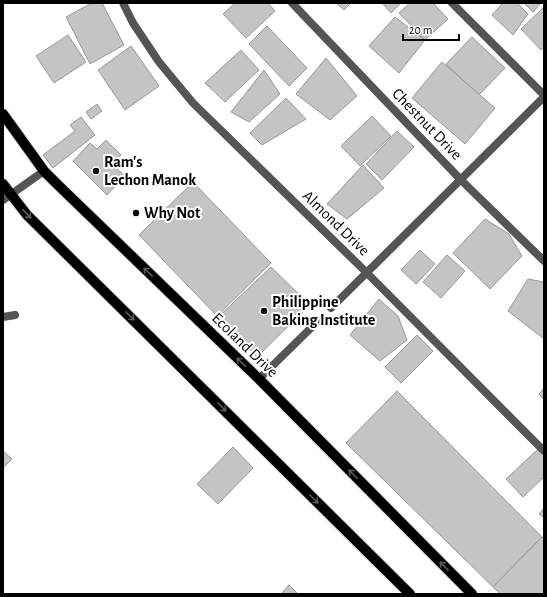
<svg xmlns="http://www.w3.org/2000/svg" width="547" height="597" font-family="'Alegreya Sans',sans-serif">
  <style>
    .building { fill: #c4c4c4; stroke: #999 }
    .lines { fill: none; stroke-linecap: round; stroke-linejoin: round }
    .primary-casing { stroke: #dbdbdb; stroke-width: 12 }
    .lane { stroke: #555; stroke-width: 8 }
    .street { stroke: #555; stroke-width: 8 }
    .primary { stroke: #000; stroke-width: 10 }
    .oneway { stroke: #595959 }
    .poi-dot { fill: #000; stroke: #fff; stroke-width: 1.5 }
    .labels { text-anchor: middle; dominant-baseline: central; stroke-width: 4; stroke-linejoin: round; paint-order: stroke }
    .street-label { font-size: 16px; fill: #000; stroke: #fff }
    .poi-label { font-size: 16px; font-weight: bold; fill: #000; stroke: #fff; text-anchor: start }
  </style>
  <rect width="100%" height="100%" fill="#fff"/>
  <g class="building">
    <path d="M92,3H102L124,45L90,64L66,17Z"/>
    <path d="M235,3H268L275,11L246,38L223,14Z"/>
    <path d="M336,3H351L344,10Z"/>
    <path d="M382,3H401L391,13Z"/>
    <path d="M410,3H433L448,19L425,40L399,13Z"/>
    <path d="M503,3H517L528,14L513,35L492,15Z"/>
    <path d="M524,3H541L533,12Z"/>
    <path d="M544,7V47L541,50L521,29Z"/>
    <path d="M395,17L425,40L399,73L369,46Z"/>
    <path d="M267,26L307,68L289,86L249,44Z"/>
    <path d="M68,35L86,62L54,83L36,56Z"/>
    <path d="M472,37L505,68L479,95L446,64Z"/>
    <path d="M131,46L159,86L125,110L98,70Z"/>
    <path d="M241,50L259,70L225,102L205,83Z"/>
    <path d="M326,58L357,96L330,120L296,94Z"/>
    <path d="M442,62L495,108L465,144L412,98Z"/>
    <path d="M264,70L280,94L249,122L231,112Z"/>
    <path d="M286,98L306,119L262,145L250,133Z"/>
    <path d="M97,104L102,111L91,119L86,112Z"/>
    <path d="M372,116L391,136L360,166L341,146Z"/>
    <path d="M81,117L95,135L53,168L43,155L75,131L70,125Z"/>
    <path d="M397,131L414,147L382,180L366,164Z"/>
    <path d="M106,140L121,155L112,164L125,176L107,195L73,161L90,143L97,149Z"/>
    <path d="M363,165L384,188L347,219L327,204Z"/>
    <path d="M193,182L271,263L217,316L139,235Z"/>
    <path d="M485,219L509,234L522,256L490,289L453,253Z"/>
    <path d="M420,250L435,264L416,284L401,270Z"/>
    <path d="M447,255L465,271L441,298L423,282Z"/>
    <path d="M271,267L310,305L257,357L218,317Z"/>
    <path d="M528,279L544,282V339L508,311Z"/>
    <path d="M379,299L398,316L407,340L380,361L350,335Z"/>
    <path d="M417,335L433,351L401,383L385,367Z"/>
    <path d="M544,388V400L539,394Z"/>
    <path d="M397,391L542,537L493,587L346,443Z"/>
    <path d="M233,447L253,468L218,504L197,484Z"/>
    <path d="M538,449L544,455V477L523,497L506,479Z"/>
    <path d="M3,451L12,459L3,468Z"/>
    <path d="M544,508V518L539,514Z"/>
    <path d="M542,537L544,539V594H500L493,587Z"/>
    <path d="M289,585L298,594H281Z"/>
  </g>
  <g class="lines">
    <defs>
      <g id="primary">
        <path d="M3,114L44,171L58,185L259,379L472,594"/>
        <path d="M3,184L27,215L410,594"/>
      </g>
    </defs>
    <use href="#primary" class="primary-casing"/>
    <path class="lane" d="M3,317L15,315"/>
    <g class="street">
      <path d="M123,3L133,23L159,62L193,103L366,272L544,451"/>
      <path d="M292,3L461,180L544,261"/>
      <path d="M452,3L544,95"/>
      <path d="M3,200L44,171"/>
      <path d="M331,308L544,97"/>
      <path d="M259,379L319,320"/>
    </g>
    <use href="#primary" class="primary"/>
  </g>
  <defs><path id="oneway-shaft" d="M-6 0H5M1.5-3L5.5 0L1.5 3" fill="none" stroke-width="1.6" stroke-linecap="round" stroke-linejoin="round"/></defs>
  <g class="oneway">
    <use href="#oneway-shaft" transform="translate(27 214) rotate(47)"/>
    <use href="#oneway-shaft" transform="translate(148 272) rotate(-136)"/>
    <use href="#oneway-shaft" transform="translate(130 316) rotate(45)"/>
    <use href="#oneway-shaft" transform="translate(241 362) rotate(-136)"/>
    <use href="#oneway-shaft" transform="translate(222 407) rotate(45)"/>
    <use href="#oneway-shaft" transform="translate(353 474) rotate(-135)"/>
    <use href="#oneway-shaft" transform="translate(314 499) rotate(45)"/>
    <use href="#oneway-shaft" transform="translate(444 566) rotate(-135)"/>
  </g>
  <g class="poi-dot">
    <circle cx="96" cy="171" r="4"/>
    <circle cx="136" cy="213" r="4"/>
    <circle cx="264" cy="311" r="4"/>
  </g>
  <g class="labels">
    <g class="street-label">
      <text transform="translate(427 124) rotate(46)">Chestnut Drive</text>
      <text transform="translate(336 223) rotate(44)">Almond Drive</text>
      <text transform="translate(245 345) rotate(44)">Ecoland Drive</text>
    </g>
    <g class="poi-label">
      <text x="104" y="162">Ram's<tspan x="104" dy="18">Lechon Manok</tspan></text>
      <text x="144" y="213">Why Not</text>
      <text x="272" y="302">Philippine<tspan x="272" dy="18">Baking Institute</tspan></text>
    </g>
  </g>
  <rect width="547" height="597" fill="none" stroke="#000000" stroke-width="8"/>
  <path d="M403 34v6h56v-6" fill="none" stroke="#000000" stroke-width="2"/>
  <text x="409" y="34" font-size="12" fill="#000000" stroke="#ffffff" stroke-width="3" paint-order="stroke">20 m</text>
</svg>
